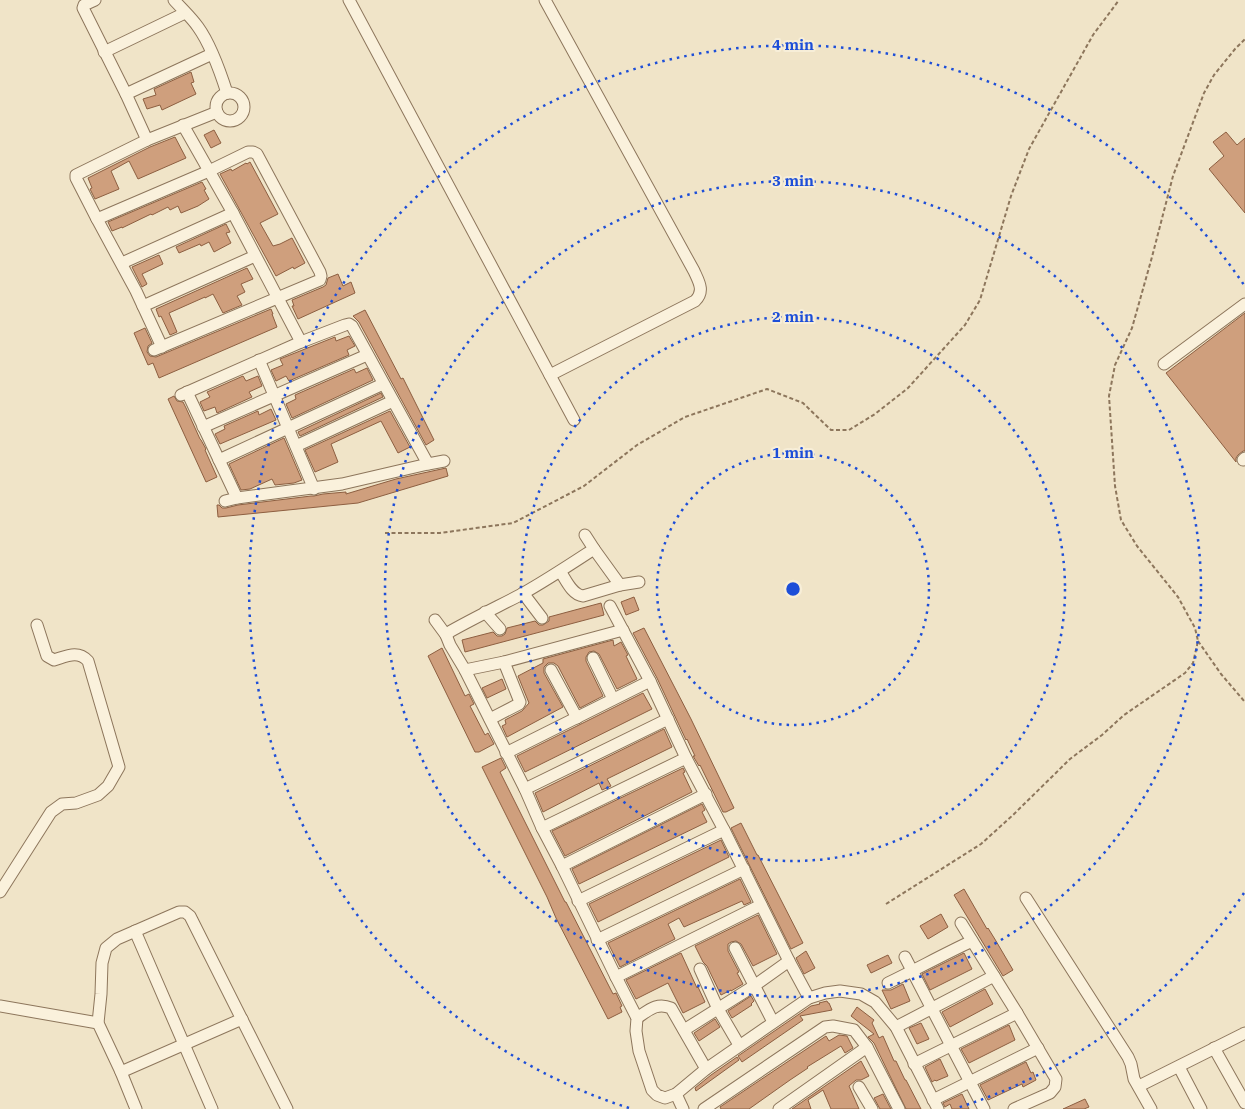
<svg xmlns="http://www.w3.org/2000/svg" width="1245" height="1109" font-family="'IBM Plex Serif',serif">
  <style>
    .building { fill: #cf9f7d; stroke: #8d5f41 }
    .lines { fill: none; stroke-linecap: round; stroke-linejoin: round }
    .minor-casing { stroke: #8d765c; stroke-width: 13 }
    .path { stroke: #8d765c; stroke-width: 2; stroke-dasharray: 4 2.5; stroke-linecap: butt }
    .minor { stroke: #faf1dc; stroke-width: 11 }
    .ring { fill: none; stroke: #1d4ed8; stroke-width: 2.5; stroke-dasharray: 2.5 5 }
    .centre { fill: #1d4ed8; stroke: #f7eed8; stroke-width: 2.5 }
    .ring-label { font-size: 15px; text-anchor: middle; font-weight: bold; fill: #1d4ed8; stroke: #f7eed8; stroke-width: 4; stroke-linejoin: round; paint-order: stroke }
  </style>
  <rect width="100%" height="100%" fill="#f0e4c8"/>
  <g class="building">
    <path d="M191,72L194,82L191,83L196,94L162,110L160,105L147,109L143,99L156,95L154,89Z"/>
    <path d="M214,130L221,143L211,148L204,135Z"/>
    <path d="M1226,132L1237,145L1245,138V213L1209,169L1224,156L1213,142Z"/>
    <path d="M175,137L186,158L138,179L129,161L111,171L119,189L95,199L90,189L92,188L88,178L150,147Z"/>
    <path d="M250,162L278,214L260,223L273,246L280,244L292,238L305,263L294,269L293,267L276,276L220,174L231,169L232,171L246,163L247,164Z"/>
    <path d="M202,182L206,189L204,190L209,199L198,206L181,213L178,206L170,210L168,207L152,215L151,214L122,228V227L112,231L108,222Z"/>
    <path d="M226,224L230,232L226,233L231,243L214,252L209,242L201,246L200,244L179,253L176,247Z"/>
    <path d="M159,255L163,264L142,274L147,284L142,287L132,267Z"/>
    <path d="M247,268L253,279L241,284L245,292L237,296L242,305L223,313L213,294L205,298V297L169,313L177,332L170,335L161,316L159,317L156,309Z"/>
    <path d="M338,274L343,286L351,282L355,293L298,319L292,306H294L292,300L323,287L326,285L328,278Z"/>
    <path d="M271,309L273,314H272L277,327L159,378L153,363L148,365L134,333L145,328L152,343L148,346L147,352L150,356L156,357Z"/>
    <path d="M365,310L401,379L403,378L434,440L426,445L359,322L353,316Z"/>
    <path d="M1245,313V451H1243L1238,455L1236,458V462L1166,373Z"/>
    <path d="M349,336L355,346L347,350L349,355L289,381L286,376L276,381L271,370L283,365L280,359L335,337L336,341Z"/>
    <path d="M367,368L373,380L292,418L286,404L296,399L295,395L354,369L356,373Z"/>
    <path d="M243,376L246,381L258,376L262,386L249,392L252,397L217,413L215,407L204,411L200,402L210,397L207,392Z"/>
    <path d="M381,393L383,397L300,436L298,432Z"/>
    <path d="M174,396L177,401L183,402L186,408L200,439L201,440L206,449L205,450L217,477L206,482L168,399Z"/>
    <path d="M271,409L276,420L220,444L215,434L225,429L224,426L258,411L259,415Z"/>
    <path d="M390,411L410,447L398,453L381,421L331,444L338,462L315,472L305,450Z"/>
    <path d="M284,438L302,480L294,483L275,485L272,479L250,489L241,490L229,464Z"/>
    <path d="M446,468L448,476L358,503L218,517L217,505H219L222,508H226L238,505L311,496H314L323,494L346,492V494L396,479Z"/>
    <path d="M634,597L639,610L626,615L621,602Z"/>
    <path d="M601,603L604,615L465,652L462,640L493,632L497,636H502L505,634L507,628L535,621L539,625H543L549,621V617Z"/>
    <path d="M644,628L691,719L734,808L726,812H723L700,765L699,766L693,756H695L687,739L686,740L657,678L633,633Z"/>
    <path d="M613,640L614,646L621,642L628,655L626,656L637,679L617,689L599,654L594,651L589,652L586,657V661L603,696L580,708L558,666L554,663H548L544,667V673L563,707L507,737L502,726L506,724L505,720L522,711L529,703L518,676L543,663V659Z"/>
    <path d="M442,648L465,696L469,694L474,704L470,706L485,735L488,733L494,744L479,752H475L428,656Z"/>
    <path d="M502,679L506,689L487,698L482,688Z"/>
    <path d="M643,693L652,709L525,772L517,756Z"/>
    <path d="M664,729L672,747L607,779L611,786L602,790L599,783L543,812L535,793Z"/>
    <path d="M501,758L506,768L500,772L565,902H566L613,994L616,993L622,1006L620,1007L622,1012L608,1019L556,918L547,897L482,767Z"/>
    <path d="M683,768L685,772L683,773L692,792L565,856L552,831Z"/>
    <path d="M702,804L705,810L702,812L707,822L579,884L572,869Z"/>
    <path d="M741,823L757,855H758L803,943L791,949L731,828Z"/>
    <path d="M721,840L729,857L598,922L589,904Z"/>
    <path d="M740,879L751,902L744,905L742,901L684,927L679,918L668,924L675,939L620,967L608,943Z"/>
    <path d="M964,889L987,929L988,928L996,941L1013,970L1003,976L954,895Z"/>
    <path d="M941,914L948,927L928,939L920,926Z"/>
    <path d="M758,915L777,954L753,966L741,944L736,941L731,942L728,944V951L739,972L737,973L743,984L731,991V990L721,995L707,966L703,962L695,946Z"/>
    <path d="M806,951L815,968L804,974L796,958Z"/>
    <path d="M681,953L697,988L698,987L705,1002L683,1013L668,983L636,999L626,980Z"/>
    <path d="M964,953L972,969L930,990L922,974Z"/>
    <path d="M888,955L892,963L871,973L867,965Z"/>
    <path d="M903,984L910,1001L891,1009L882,990H891Z"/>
    <path d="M985,989L993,1004L950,1027L942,1012Z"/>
    <path d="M751,996L754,1001L751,1004L752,1005L732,1018L728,1011Z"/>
    <path d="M827,1001L828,1003H829L832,1010L800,1016L803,1020L742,1062L738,1056L811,1006L820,1004L819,1003Z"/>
    <path d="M857,1007L874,1020L872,1023L879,1038L883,1036L894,1061H896L905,1080H906L921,1109H906L874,1043L868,1037L874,1034L851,1016Z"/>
    <path d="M715,1019L720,1027L699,1041L694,1033Z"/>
    <path d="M921,1023L929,1039L917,1044L909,1028Z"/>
    <path d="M1009,1025L1015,1040L969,1063L961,1049Z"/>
    <path d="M839,1035L847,1036L853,1048L845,1053L841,1046L807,1067L808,1068L790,1080L749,1109H721L720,1107L826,1036L829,1041Z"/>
    <path d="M737,1057L739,1060L696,1091L695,1088L711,1075Z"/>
    <path d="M940,1059L948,1076L936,1081L935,1080L932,1082L925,1067Z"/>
    <path d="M861,1061L869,1076L861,1080H856L849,1086L859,1109H831L823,1090L808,1100L811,1109H792Z"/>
    <path d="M1026,1062L1031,1073L1033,1072L1036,1080L1023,1087L1022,1084L988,1100L980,1085Z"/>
    <path d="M883,1094L891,1109H880L874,1098Z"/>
    <path d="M962,1094L969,1109H952L950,1104L945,1107L943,1103Z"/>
    <path d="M1085,1099L1089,1107L1084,1109H1063Z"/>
  </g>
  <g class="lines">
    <defs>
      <g id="minor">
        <path d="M95,0L84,5L83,8L126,94L147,140"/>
        <path d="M174,0C182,9 191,17 198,27C211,45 220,71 227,93"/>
        <path d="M349,0L574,420"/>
        <path d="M545,0L694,271C699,282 705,291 695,301L550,375"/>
        <path d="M104,52L185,13"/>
        <circle cx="230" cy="107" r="14"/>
        <path d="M126,94L212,54"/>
        <path d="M97,219L209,171L248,152H253L257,154L320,272L321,276L320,280L154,350"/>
        <path d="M122,263L233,213"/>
        <path d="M143,306L255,256"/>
        <path d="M301,342L345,325L349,324L352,326L428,464"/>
        <path d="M162,347L136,291L97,219L76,178V175L147,140L217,112"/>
        <path d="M259,360L314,489"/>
        <path d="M1164,364L1245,304"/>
        <path d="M187,392L237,498L342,484L428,464L444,461"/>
        <path d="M181,395L301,342L233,213L183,125"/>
        <path d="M203,427L367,355"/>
        <path d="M296,446L393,401"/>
        <path d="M219,460L383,384"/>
        <path d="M1243,460L1245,458"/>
        <path d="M225,501L237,498"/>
        <path d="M585,535L594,549"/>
        <path d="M560,571C566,580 572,595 583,596L620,585L594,549C571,564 547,580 522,594C499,606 474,618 451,631L446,635L450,645L465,670L525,789L542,828L562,866L616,977L637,1018L636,1031L639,1051L652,1090L657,1095L665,1098L676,1094L706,1069L809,998L825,993L840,991L861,994L875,1002L896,1027L938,1109"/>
        <path d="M620,585L639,582"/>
        <path d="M523,593L542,618"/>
        <path d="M610,606L650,681L686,758L724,830L789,961L809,998"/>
        <path d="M485,612L500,629"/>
        <path d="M435,620L446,635"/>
        <path d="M593,658L613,699"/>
        <path d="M465,670L504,662L623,630"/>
        <path d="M551,670L577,718"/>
        <path d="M490,719L519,704L520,702L504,662"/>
        <path d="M506,753L650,681"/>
        <path d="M525,789L668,719"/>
        <path d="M542,828L686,758"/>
        <path d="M562,866L706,794"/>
        <path d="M0,892L51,812L62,804L76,803L98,795L108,786L119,767L88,661C78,650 67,656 54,660L47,656L37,625"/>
        <path d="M1026,898L1128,1057L1131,1064L1134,1079L1151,1109"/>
        <path d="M578,901L724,830"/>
        <path d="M961,923L1017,1013L1056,1079L1055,1087L1050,1093L1014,1109"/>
        <path d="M135,931L212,1109"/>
        <path d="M597,940L744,869"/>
        <path d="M735,948L773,1022"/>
        <path d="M905,957L984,1109"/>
        <path d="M700,969L718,1009L739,1045"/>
        <path d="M616,977L761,905"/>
        <path d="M888,983C917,969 944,954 972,941"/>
        <path d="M0,1006L98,1023"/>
        <path d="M637,1018C649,1010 657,1002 671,1008L706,1069"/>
        <path d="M896,1027L994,976"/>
        <path d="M684,1030L754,986L789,961"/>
        <path d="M1214,1048L1245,1103"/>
        <path d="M914,1064L1017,1013"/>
        <path d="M1179,1067L1201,1109"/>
        <path d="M121,1072L242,1019"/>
        <path d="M1139,1086L1245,1033"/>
        <path d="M859,1087L872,1109"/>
        <path d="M676,1094L683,1109"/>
        <path d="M933,1100L1038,1048"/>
        <path d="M136,1109L121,1072L98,1023L101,994L102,963L106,948L117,939L179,912H185L190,916L287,1109"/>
        <path d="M704,1109L825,1027L833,1026L854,1030L867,1047L899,1109"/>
        <path d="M779,1109L867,1047"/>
      </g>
    </defs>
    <use href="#minor" class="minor-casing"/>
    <g class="path">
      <path d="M385,533H440L513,523L584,486L637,445L685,417L767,389L803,403L831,430H849L875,414L908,388L965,325L980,300L1011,196L1029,149L1093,35L1119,0"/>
      <path d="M1198,641L1221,674L1245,702"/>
      <path d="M886,904L981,844L1013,815L1070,759L1102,735L1124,715L1185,673L1193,663L1198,641L1195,628L1178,597L1137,546L1121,520L1115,486L1109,396L1115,365L1132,328L1152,257L1173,176L1204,93L1214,75L1235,49L1245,39"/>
    </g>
    <use href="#minor" class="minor"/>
  </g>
  <g class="ring">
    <circle cx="793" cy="589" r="136"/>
    <circle cx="793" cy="589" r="272"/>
    <circle cx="793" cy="589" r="408"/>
    <path d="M1244 893A544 544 0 0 1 957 1108M629 1108A544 544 0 1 1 1244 285"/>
  </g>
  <circle cx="793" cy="589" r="8" class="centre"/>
  <g class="ring-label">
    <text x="793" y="50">4 min</text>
    <text x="793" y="186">3 min</text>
    <text x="793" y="322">2 min</text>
    <text x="793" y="458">1 min</text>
  </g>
</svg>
